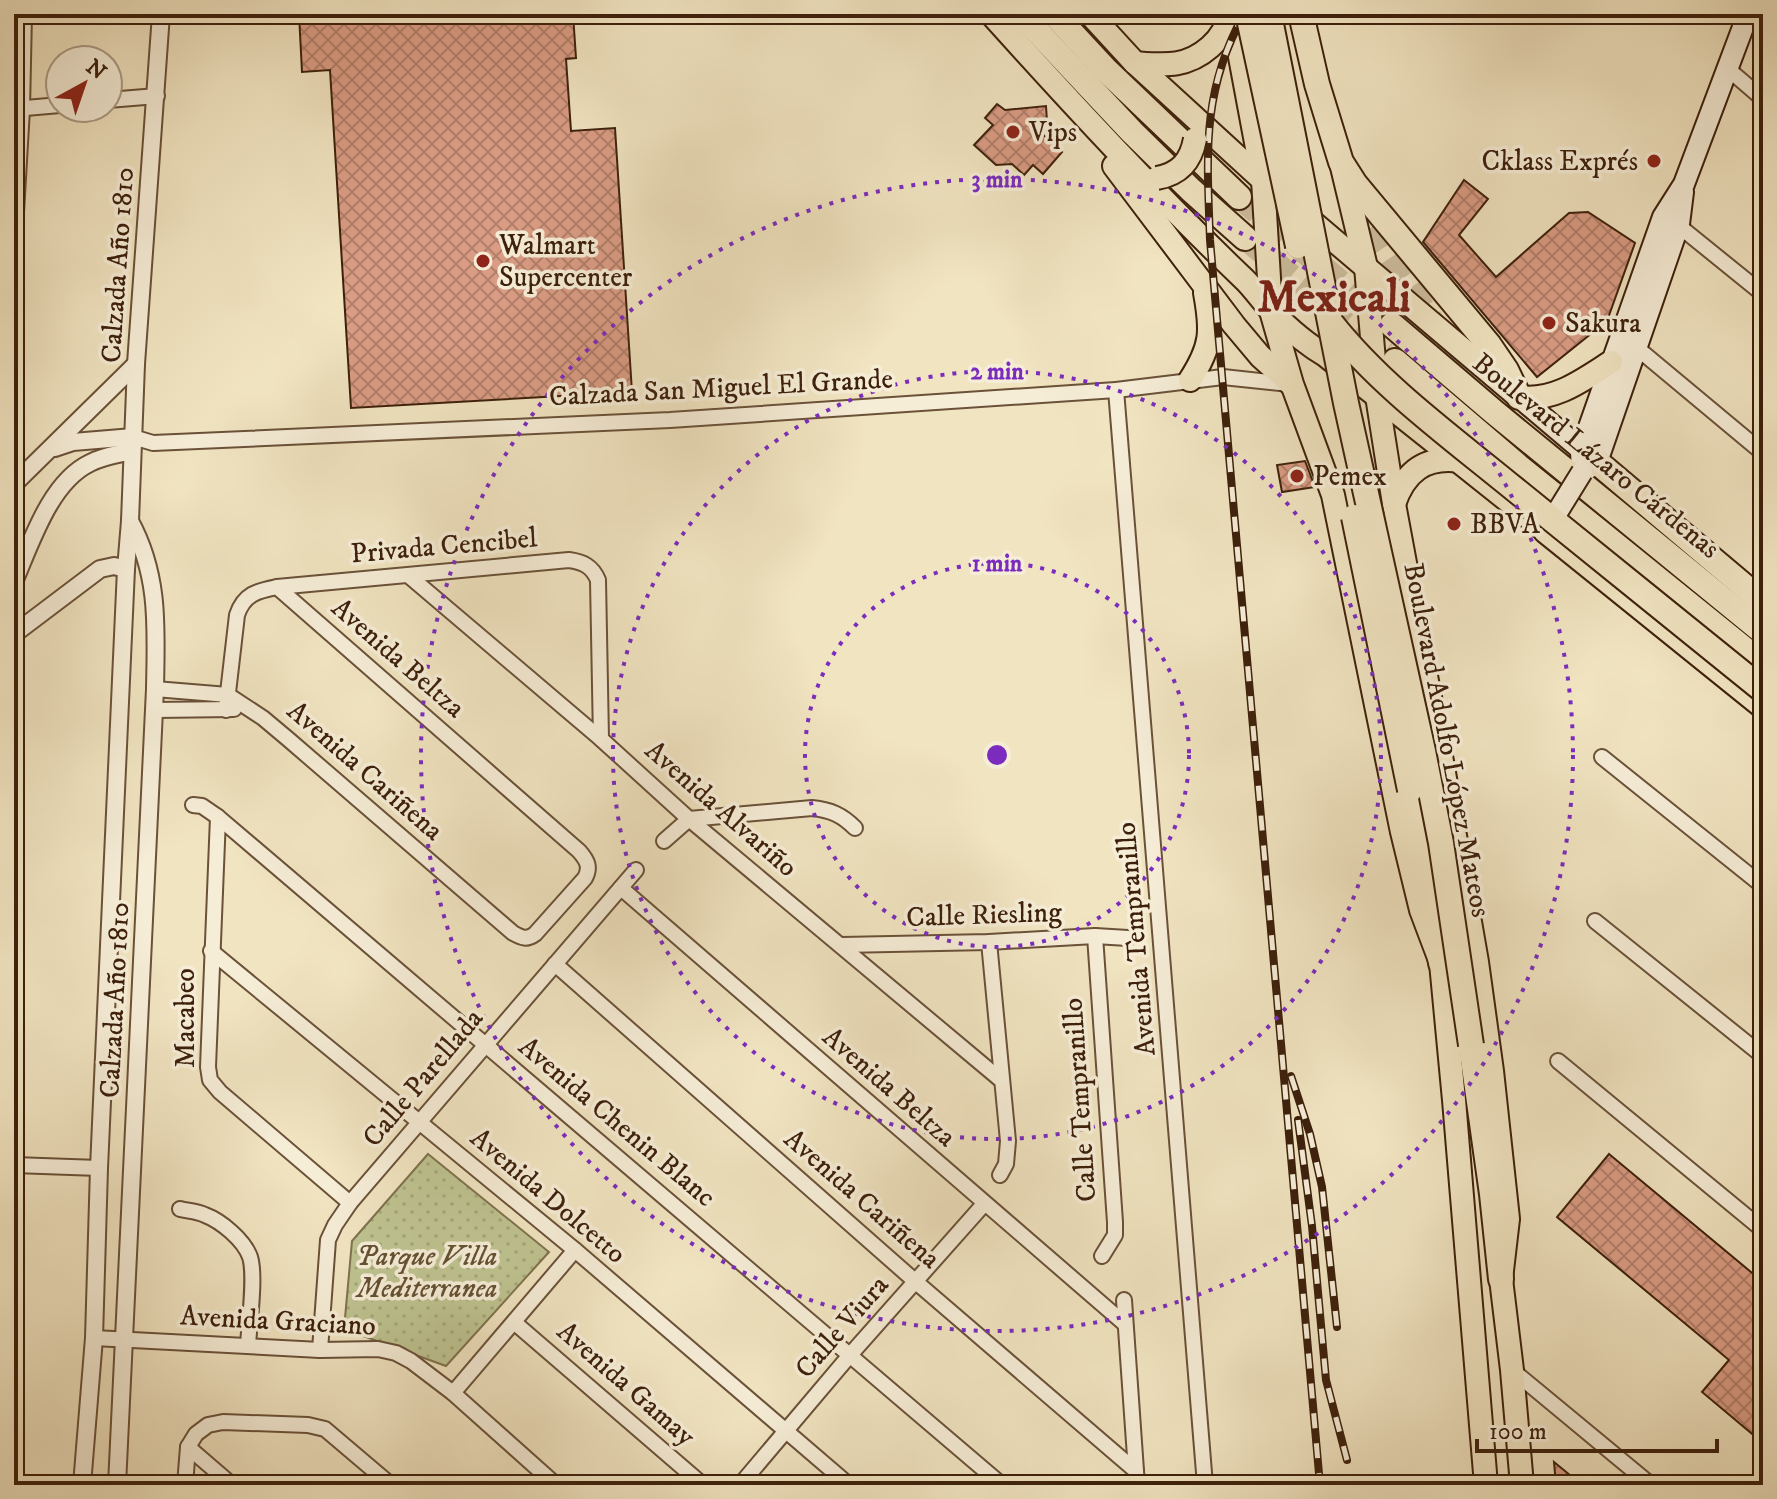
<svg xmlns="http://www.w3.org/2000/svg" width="1777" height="1499" font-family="'IM FELL DW Pica',serif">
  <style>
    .grass { fill: url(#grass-dots); stroke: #7e724e; stroke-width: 2 }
    .building { fill: url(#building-cross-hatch); stroke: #3d200b; stroke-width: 2 }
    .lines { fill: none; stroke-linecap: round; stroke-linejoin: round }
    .motorway-tunnel { stroke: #cdbd9d; stroke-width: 24; stroke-dasharray: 24 12; stroke-linecap: butt }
    .minor-casing { stroke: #6a5138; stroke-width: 18 }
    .tertiary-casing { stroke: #6a5138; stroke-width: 20 }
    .secondary-casing { stroke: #3d200b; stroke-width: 24 }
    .trunk-casing { stroke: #3d200b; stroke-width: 26 }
    .motorway-casing { stroke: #3d200b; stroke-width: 28 }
    .minor { stroke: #f6edd7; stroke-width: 14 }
    .tertiary { stroke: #f6edd7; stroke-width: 16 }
    .secondary { stroke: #f6edd7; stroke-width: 20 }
    .trunk { stroke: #f1e4c1; stroke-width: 22 }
    .motorway { stroke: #f1e4c1; stroke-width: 24 }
    .rail-casing { stroke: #3d200b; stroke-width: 8 }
    .rail { stroke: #f6edd7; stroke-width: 5; stroke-dasharray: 15; stroke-linecap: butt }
    .secondary-bridge-casing { stroke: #3d200b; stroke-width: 24; stroke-linecap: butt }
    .trunk-bridge-casing { stroke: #3d200b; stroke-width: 26; stroke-linecap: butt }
    .motorway-bridge-casing { stroke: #3d200b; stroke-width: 28; stroke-linecap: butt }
    .secondary-bridge { stroke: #f6edd7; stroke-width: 20 }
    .trunk-bridge { stroke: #f1e4c1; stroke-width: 22 }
    .motorway-bridge { stroke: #f1e4c1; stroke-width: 24 }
    .ring { fill: none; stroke: #7b2cbf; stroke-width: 4; stroke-dasharray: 4 8 }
    .poi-dot { fill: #8f2418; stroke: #f6edd7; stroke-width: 3 }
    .labels { text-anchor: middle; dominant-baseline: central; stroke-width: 7; stroke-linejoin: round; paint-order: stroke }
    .poi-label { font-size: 28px; fill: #3d200b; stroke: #f6edd7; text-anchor: start }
    .street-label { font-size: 28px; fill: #3d200b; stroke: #f6edd7 }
    .park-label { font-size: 28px; font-style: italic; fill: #645133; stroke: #f6edd7 }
    .town-label { font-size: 44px; font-weight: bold; fill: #7a1f14; stroke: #f6edd7 }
    .centre { fill: #7b2cbf; stroke: #f6edd7; stroke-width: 4 }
    .ring-label { font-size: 24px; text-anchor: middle; font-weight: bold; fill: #7b2cbf; stroke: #f6edd7; stroke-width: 7; stroke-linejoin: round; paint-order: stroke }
  </style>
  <defs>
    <pattern id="grass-dots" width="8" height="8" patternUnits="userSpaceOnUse" patternTransform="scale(2)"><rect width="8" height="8" fill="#bec390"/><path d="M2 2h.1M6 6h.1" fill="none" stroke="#a4a77b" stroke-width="1.8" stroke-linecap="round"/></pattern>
    <pattern id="building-cross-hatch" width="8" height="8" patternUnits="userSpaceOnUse" patternTransform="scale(2)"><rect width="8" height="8" fill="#da9c84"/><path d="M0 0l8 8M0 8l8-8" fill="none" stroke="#b27f6a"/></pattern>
  </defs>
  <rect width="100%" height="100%" fill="#f1e4c1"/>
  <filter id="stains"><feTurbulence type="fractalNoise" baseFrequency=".0025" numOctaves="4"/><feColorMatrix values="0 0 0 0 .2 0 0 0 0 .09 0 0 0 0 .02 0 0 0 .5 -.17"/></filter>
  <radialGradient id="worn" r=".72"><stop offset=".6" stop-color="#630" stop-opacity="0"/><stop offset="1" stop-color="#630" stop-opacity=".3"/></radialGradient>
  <path class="grass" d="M428,1154L549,1252L446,1366L344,1329L352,1241Z"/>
  <g class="building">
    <path d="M299,14H573L576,58L566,59L571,131L615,128L632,392L351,408L330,70L302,72Z"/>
    <path d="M997,104L1005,110L1046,106L1047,122L1039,131L1062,152L1043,174L1033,165L1024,175L1012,164L996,165L974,145L993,125L985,118Z"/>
    <path d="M1464,180L1488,199L1459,235L1496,277L1569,213L1588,212L1635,243L1607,321L1537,377L1423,242Z"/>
    <path d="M1305,461L1315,487L1282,492L1277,465Z"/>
    <path d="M1609,1154L1763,1282V1443L1702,1392L1729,1360L1557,1217Z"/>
    <path d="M1554,1462L1582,1485H1556Z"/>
  </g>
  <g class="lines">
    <g class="motorway-tunnel">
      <path d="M1239,197L1392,325"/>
      <path d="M1352,197L1360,213L1401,275L1464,369"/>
      <path d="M1245,238L1385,353"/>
    </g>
    <defs>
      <g id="minor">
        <path d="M1728,69L1763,99"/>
        <path d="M108,100L157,96"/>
        <path d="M14,109L60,105"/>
        <path d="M1674,222L1763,294"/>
        <path d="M14,247L22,109L24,14"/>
        <path d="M1631,343L1763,453"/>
        <path d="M1116,390L1205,1485"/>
        <path d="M133,437L153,443L670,420L1116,390L1223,377L1289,384"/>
        <path d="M409,576L601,739L689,819L1001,1080"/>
        <path d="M155,689L228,695L263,718L288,739L513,933C522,938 527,940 535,934L585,878C591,867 587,860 579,851L277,587"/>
        <path d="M155,710L234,709"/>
        <path d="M226,710L237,615C244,594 257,591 277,587L569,560C583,562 592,566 598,580L601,739"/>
        <path d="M1602,757L1763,886"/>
        <path d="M193,805L202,806L218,817L1002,1485"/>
        <path d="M218,817L208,1067L210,1080L220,1092L350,1203"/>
        <path d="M664,841L689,819L812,808C831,810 842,815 855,828"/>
        <path d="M621,888L1125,1324"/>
        <path d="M1595,921L1763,1056"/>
        <path d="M1095,936L1115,1222V1235L1102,1256"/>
        <path d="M989,942L1008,1141L1006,1164L1000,1175"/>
        <path d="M842,945L989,942L1095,936L1128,938"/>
        <path d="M211,951L575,1250L849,1485"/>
        <path d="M555,964L916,1282L1136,1471"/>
        <path d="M1558,1061L1763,1230"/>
        <path d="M14,1165L99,1168"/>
        <path d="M180,1209C188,1211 197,1211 205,1215C221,1221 244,1240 250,1257C256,1276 249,1324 248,1346"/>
        <path d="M1124,1300L1137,1485"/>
        <path d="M515,1323L703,1485"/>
        <path d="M94,1338L320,1350L378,1349L396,1353L411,1361L453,1393L556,1485"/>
        <path d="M320,1350L328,1240L335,1225L350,1203L636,870"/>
        <path d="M1512,1370L1651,1485"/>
        <path d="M453,1393L575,1250"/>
        <path d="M188,1447L232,1485"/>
        <path d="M185,1485L188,1447L196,1434L208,1425L223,1422L308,1425L325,1429L391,1485"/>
        <path d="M740,1485L850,1355L984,1204"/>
      </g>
      <g id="tertiary">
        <path d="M55,448L73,442L133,437"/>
        <path d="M14,484L136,364"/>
        <path d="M14,582C31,543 50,482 90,463C103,456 119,454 132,451"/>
        <path d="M14,634L100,569L114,566L126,569"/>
        <path d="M82,1485L94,1338L99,1168L126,569L130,521L136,364L161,14"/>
        <path d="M117,1485L155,689C156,629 160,576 130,521"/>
      </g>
      <g id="secondary">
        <path d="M1519,397L1590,457"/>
        <path d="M1584,471L1597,462L1679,224L1683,192"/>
        <path d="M1582,472L1581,450L1663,217L1684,184L1748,14"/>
      </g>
      <g id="trunk">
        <path d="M991,14C1073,105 1156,195 1245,280C1255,290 1263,302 1273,313C1288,328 1306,344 1325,355L1546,531"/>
        <path d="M1090,14L1135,63L1265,182"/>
        <path d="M1232,14L1263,180L1271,311L1292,384L1333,495L1402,832L1421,910L1441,963L1454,1100L1486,1485"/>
        <path d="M1135,63C1164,65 1186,68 1210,47C1220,38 1227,28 1229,14"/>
        <path d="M1114,166L1234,325L1260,356L1291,384"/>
        <path d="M1342,167L1366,267L1377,396L1394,504L1443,767L1477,962L1492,1071L1508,1219L1501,1279L1512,1370L1522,1485"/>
        <path d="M1304,215L1519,397C1554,402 1583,380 1611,362"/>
        <path d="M1190,380C1212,346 1212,331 1205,293"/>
        <path d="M1394,504C1405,472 1425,456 1460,461"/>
      </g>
      <g id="motorway">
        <path d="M1021,14L1132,132L1191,190L1245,238"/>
        <path d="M1054,14L1106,70L1239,197"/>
        <path d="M1301,14L1317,84L1341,162L1355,184L1489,345L1506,370L1519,397"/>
        <path d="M1392,325L1494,412L1763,632"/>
        <path d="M1395,361L1518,466L1763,664"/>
        <path d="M1597,462L1763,602"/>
        <path d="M1546,531L1763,706"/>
        <path d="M1410,790L1432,904L1441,963"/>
        <path d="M1471,1045L1492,1194L1501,1279"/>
      </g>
    </defs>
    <use href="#minor" class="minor-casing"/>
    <use href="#tertiary" class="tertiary-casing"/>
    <use href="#secondary" class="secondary-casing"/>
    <use href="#trunk" class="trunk-casing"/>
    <use href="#motorway" class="motorway-casing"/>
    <use href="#minor" class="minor"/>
    <use href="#tertiary" class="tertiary"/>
    <use href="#secondary" class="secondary"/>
    <use href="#trunk" class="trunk"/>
    <use href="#motorway" class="motorway"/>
    <defs>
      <g id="rail">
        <path d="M1244,14C1201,92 1207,155 1210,240L1320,1485"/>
        <path d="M1291,1076L1310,1134L1322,1187L1337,1327"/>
        <path d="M1298,1120L1312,1226L1326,1380L1347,1460"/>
      </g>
    </defs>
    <use href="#rail" class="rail-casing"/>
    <use href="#rail" class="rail"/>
    <defs>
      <path id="secondary-bridge" d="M1553,519L1582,472"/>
      <path id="trunk-bridge" d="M1157,178C1180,174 1191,161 1195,139"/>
      <g id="motorway-bridge">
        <path d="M1248,14L1298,246"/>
        <path d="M1269,14L1346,403L1423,751L1441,843L1471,1045"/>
        <path d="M1331,323C1379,384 1447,434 1507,483C1592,552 1678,621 1763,690"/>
        <path d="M1354,517L1410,790"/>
      </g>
    </defs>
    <use href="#secondary-bridge" class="secondary-bridge-casing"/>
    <use href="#trunk-bridge" class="trunk-bridge-casing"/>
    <use href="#motorway-bridge" class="motorway-bridge-casing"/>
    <use href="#secondary-bridge" class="secondary-bridge"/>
    <use href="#trunk-bridge" class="trunk-bridge"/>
    <use href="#motorway-bridge" class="motorway-bridge"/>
  </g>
  <g class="ring">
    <circle cx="997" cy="755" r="192"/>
    <circle cx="997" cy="755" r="384"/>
    <circle cx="997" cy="755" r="576"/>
  </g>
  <g class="poi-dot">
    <circle cx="1013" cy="132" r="8"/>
    <circle cx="1654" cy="161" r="8"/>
    <circle cx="483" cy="261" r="8"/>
    <circle cx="1549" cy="323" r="8"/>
    <circle cx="1297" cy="476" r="8"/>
    <circle cx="1454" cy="524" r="8"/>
  </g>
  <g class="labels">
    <g class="poi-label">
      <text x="1029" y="132">Vips</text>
      <text x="1638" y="161" text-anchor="end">Cklass Exprés</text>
      <text x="499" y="245">Walmart<tspan x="499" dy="32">Supercenter</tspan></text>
      <text x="1565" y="323">Sakura</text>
      <text x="1313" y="476">Pemex</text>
      <text x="1470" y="524">BBVA</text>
    </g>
    <g class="street-label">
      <text transform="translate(118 265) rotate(-86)">Calzada Año 1810</text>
      <text transform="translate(721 388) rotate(-3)">Calzada San Miguel El Grande</text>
      <text transform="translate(1596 456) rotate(39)">Boulevard Lázaro Cárdenas</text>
      <text transform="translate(444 546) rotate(-5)">Privada Cencibel</text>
      <text transform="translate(398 658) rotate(41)">Avenida Beltza</text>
      <text transform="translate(1447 740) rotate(79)">Boulevard Adolfo López Mateos</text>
      <text transform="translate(365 771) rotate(41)">Avenida Cariñena</text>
      <text transform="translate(721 809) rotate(41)">Avenida Alvariño</text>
      <text transform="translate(984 915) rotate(-2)">Calle Riesling</text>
      <text transform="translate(1136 939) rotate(-95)">Avenida Tempranillo</text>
      <text transform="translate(115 1000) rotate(-87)">Calzada Año 1810</text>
      <text transform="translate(185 1018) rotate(-90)">Macabeo</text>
      <text transform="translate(423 1078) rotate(-50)">Calle Parellada</text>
      <text transform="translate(889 1087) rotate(41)">Avenida Beltza</text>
      <text transform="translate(1080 1100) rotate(-94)">Calle Tempranillo</text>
      <text transform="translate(617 1122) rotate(40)">Avenida Chenin Blanc</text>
      <text transform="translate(548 1196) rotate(40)">Avenida Dolcetto</text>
      <text transform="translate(862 1199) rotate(41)">Avenida Cariñena</text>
      <text transform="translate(278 1321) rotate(3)">Avenida Graciano</text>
      <text transform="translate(842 1327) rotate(-49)">Calle Viura</text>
      <text transform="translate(626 1384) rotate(41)">Avenida Gamay</text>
    </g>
    <g class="park-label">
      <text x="427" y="1256">Parque Villa<tspan x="427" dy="32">Mediterranea</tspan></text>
    </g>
    <g class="town-label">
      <text x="1334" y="298">Mexicali</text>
    </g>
  </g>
  <circle cx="997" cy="755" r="12" class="centre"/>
  <g class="ring-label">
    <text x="997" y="187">3 min</text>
    <text x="997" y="379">2 min</text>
    <text x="997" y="571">1 min</text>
  </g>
  <rect width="1777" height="1499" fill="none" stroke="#f1e4c1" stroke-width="48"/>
  <rect x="16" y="16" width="1745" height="1467" fill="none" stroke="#3d200b" stroke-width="4"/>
  <rect x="24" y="24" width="1729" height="1451" fill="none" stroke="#3d200b" stroke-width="2"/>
  <g transform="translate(84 84) rotate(40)"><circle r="38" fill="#f6edd7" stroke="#ac9b85" stroke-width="2"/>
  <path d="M0-6L14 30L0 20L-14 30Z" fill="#8f2418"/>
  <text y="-12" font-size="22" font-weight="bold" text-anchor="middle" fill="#3d200b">N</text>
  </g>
  <path d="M1477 1439v12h240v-12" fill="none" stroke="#3d200b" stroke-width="4"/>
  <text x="1489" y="1439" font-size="24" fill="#3d200b" stroke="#f6edd7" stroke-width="6" paint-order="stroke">100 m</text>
  <rect width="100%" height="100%" filter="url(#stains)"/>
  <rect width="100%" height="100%" fill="url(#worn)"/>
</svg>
